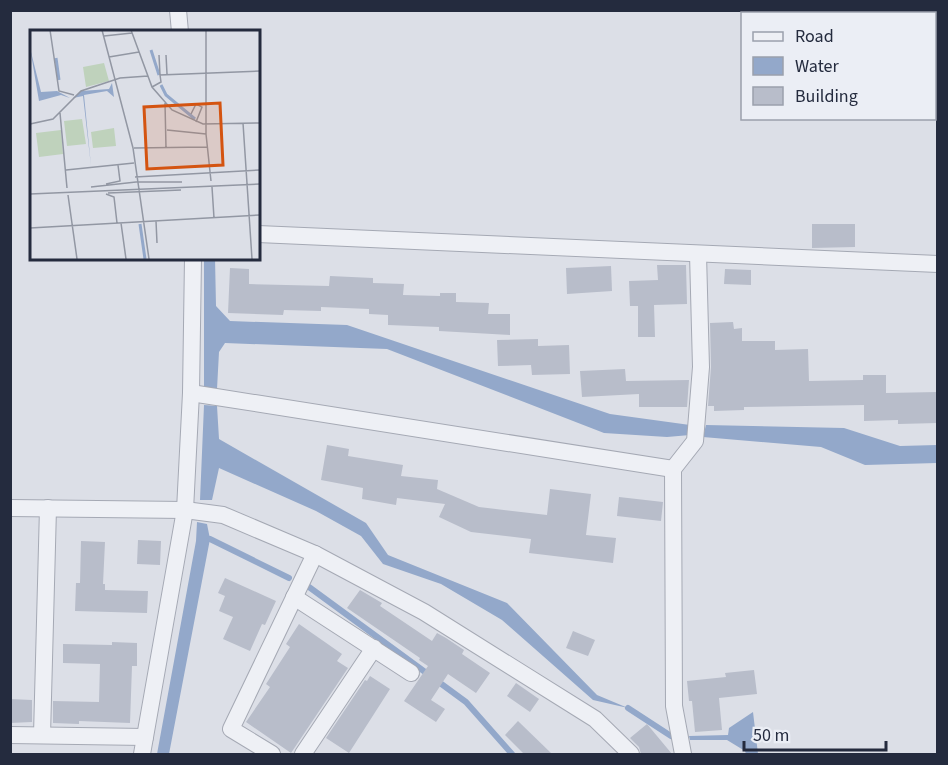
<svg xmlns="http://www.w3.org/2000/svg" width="948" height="765" font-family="'Source Sans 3',sans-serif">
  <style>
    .water { fill: #93a8ca }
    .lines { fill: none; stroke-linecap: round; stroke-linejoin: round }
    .stream { stroke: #93a8ca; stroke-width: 6 }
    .building { fill: #b8bdca }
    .street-casing { stroke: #a5a9b4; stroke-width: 18 }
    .street { stroke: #eef0f5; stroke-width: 16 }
    .inset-river { fill: none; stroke: #93a8ca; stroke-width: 3 }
    .inset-road { fill: none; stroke: #9297a3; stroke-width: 1.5 }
    .view { fill: #d45411; fill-opacity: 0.15; stroke: #d45411; stroke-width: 3 }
    .inset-edge { fill: none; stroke: #242b3e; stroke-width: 3 }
  </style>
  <rect width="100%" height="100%" fill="#dcdfe7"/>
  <g class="water">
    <path d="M204,258H215L216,306L230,321L347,325L610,414L690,425V435L667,437L604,433L387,349L225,343L219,352L217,389L204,387Z"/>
    <path d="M204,405L217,406L219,439L366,523L388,555L507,603L597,695L628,708L593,700L502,620L441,584L383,564L361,536L316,511L219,468L212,500H200Z"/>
    <path d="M706,425L844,428L900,446L937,445V463L865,465L821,447L703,437Z"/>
    <path d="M197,522L207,524L210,539L169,754H157L196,541Z"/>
    <path d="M753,712L758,754H746L745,751L727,740H690L689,736L728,735L729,728Z"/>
  </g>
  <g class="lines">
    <g class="stream">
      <path d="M210,539L289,578"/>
      <path d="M309,587L466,702L512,754"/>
      <path d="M628,708L671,736"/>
    </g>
  </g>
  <g class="building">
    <path d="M812,224H855V247L812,248Z"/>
    <path d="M657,265H686L687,304L654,305L655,337H638V306H630L629,281L658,280Z"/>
    <path d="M611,266L612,291L567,294L566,268Z"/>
    <path d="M230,268L249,269V284L329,286L330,276L373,278V283L404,284L403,295L440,296V293H456V302L489,303L488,314H510V335L439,331V327L388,325V315L369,314V309L321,307V311L284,310L283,315L228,313Z"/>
    <path d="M725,269L751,270V285L724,284Z"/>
    <path d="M733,322L734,329L742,328V341H775V350L808,349L809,381L863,380V375H886V393L938,392V423L898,424V420L864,421V405L744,407V410L714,411V406H708L711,367L710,323Z"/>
    <path d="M538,339V346L569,345L570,374L532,375L531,365L498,366L497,340Z"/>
    <path d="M625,369L626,381L689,380L687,407H639V394L582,397L580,371Z"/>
    <path d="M327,445L349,449L348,456L403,465L401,476L438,480L437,489L479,507L547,515L550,489L591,494L586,535L616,538L613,563L529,553L531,539L471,532L439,517L445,504L397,498L396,505L362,499L363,488L321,480Z"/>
    <path d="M619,497L663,502L661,521L617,516Z"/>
    <path d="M138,540L161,541L160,565L137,564Z"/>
    <path d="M81,541L105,542L103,584H105V590L148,591L147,613L75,611L76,583H80Z"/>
    <path d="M225,578L276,601L265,625L262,624L250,651L223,639L233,617L219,611L225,596L218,593Z"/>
    <path d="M360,590L382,603L380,606L432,641L437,633L446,638L464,650L462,654L490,673L476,693L448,674L431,700L445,709L436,722L404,701L428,666L419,660L420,658L347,608Z"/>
    <path d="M299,624L342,654L337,661L348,668L291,753L246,722L270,687L266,684L290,647L286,644Z"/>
    <path d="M573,631L595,640L588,656L566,648Z"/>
    <path d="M112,642L137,643V666H132L130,723L79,721V724L53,723V701L99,702L100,664L63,663V644L112,645Z"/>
    <path d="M754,670L757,694L719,698L722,730L695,732L692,701H689L687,681L726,677L725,673Z"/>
    <path d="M370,676L390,689L349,753L326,738L365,680L367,681Z"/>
    <path d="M516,683L539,699L530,712L507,696Z"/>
    <path d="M10,699L32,700V722L10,723Z"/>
    <path d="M518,721L552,754H524L505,735Z"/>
    <path d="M647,724L672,754H641L639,747L630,738Z"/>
  </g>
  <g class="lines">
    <defs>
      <g id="street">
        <path d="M178,10L180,32"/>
        <path d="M258,234L938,264"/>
        <path d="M191,393L673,469"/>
        <path d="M10,508L185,510L223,515L315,554L424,612L595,719L631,754"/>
        <path d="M294,597L411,673"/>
        <path d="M10,735L145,737"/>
        <path d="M42,735L48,508"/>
        <path d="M142,754L185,510L191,393L193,258"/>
        <path d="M272,754L231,729L315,554"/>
        <path d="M303,754L374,648"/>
        <path d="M683,754L674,706L673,469L695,441L701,367L698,254"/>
      </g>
    </defs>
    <use href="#street" class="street-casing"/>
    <use href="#street" class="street"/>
  </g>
  <g transform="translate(30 30)">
    <rect width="230" height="230" fill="#dcdfe7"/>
    <path d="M74,33L79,51L56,57L53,37ZM52,89L56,114L37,116L34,91ZM84,98L86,116L63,118L61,102ZM31,100L33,124L9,127L6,103Z" fill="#bfd2bc"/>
    <path d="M0,18L11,62L27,61L40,68L31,65L9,71ZM82,53L84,67L77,61L54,65L61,136L53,66L43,68L51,61L79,59Z" fill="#93a8ca"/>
    <path class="inset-river" d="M121,20L129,45M26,28L29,50M131,55L136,65L165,89M110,194L115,229"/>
    <path class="inset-road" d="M20,0L29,61L44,65M72,0L103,118L119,229M101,0L122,57L142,80L173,94L230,93M176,0V104L181,151M74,6L102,3M129,25L130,45M136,25L137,44M79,27L109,22M122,57L131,52L130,45L230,41M135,73L136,118M30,83L37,158M161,84L166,74L172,77L166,92M213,93L222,229M0,94L23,89L51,61L90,48L118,46M137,100L176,104M104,118L177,117M36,140L104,133M105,147L230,140M76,154L90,151L88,135M61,157L106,152H152M182,157L184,188M78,163L151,160M0,164L230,154M76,164L84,167L87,193M38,165L47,229M126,191L127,213M91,193L96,229M0,198L230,185"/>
    <path class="view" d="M190,73L193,135L117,139L114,77Z"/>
    <rect width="230" height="230" class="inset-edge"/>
  </g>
  <rect width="948" height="765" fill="none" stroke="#242b3e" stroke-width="24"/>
  <rect x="741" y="12" width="195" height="108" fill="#ebeef5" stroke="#9ba0ac" stroke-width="1.5"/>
  <rect x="753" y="32" width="30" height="9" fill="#eef0f5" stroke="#9ba0ac" stroke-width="1.5"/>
  <text x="795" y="42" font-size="18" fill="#242b3e">Road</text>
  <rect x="753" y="57" width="30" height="18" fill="#93a8ca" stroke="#9ba0ac" stroke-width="1.5"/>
  <text x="795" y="72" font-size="18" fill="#242b3e">Water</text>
  <rect x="753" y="87" width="30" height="18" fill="#b8bdca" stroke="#9ba0ac" stroke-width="1.5"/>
  <text x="795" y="102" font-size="18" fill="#242b3e">Building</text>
  <path d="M744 741v9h142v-9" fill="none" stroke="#242b3e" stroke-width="3"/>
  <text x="753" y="741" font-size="18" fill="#242b3e" stroke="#ebeef5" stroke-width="4.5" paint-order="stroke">50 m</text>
</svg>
